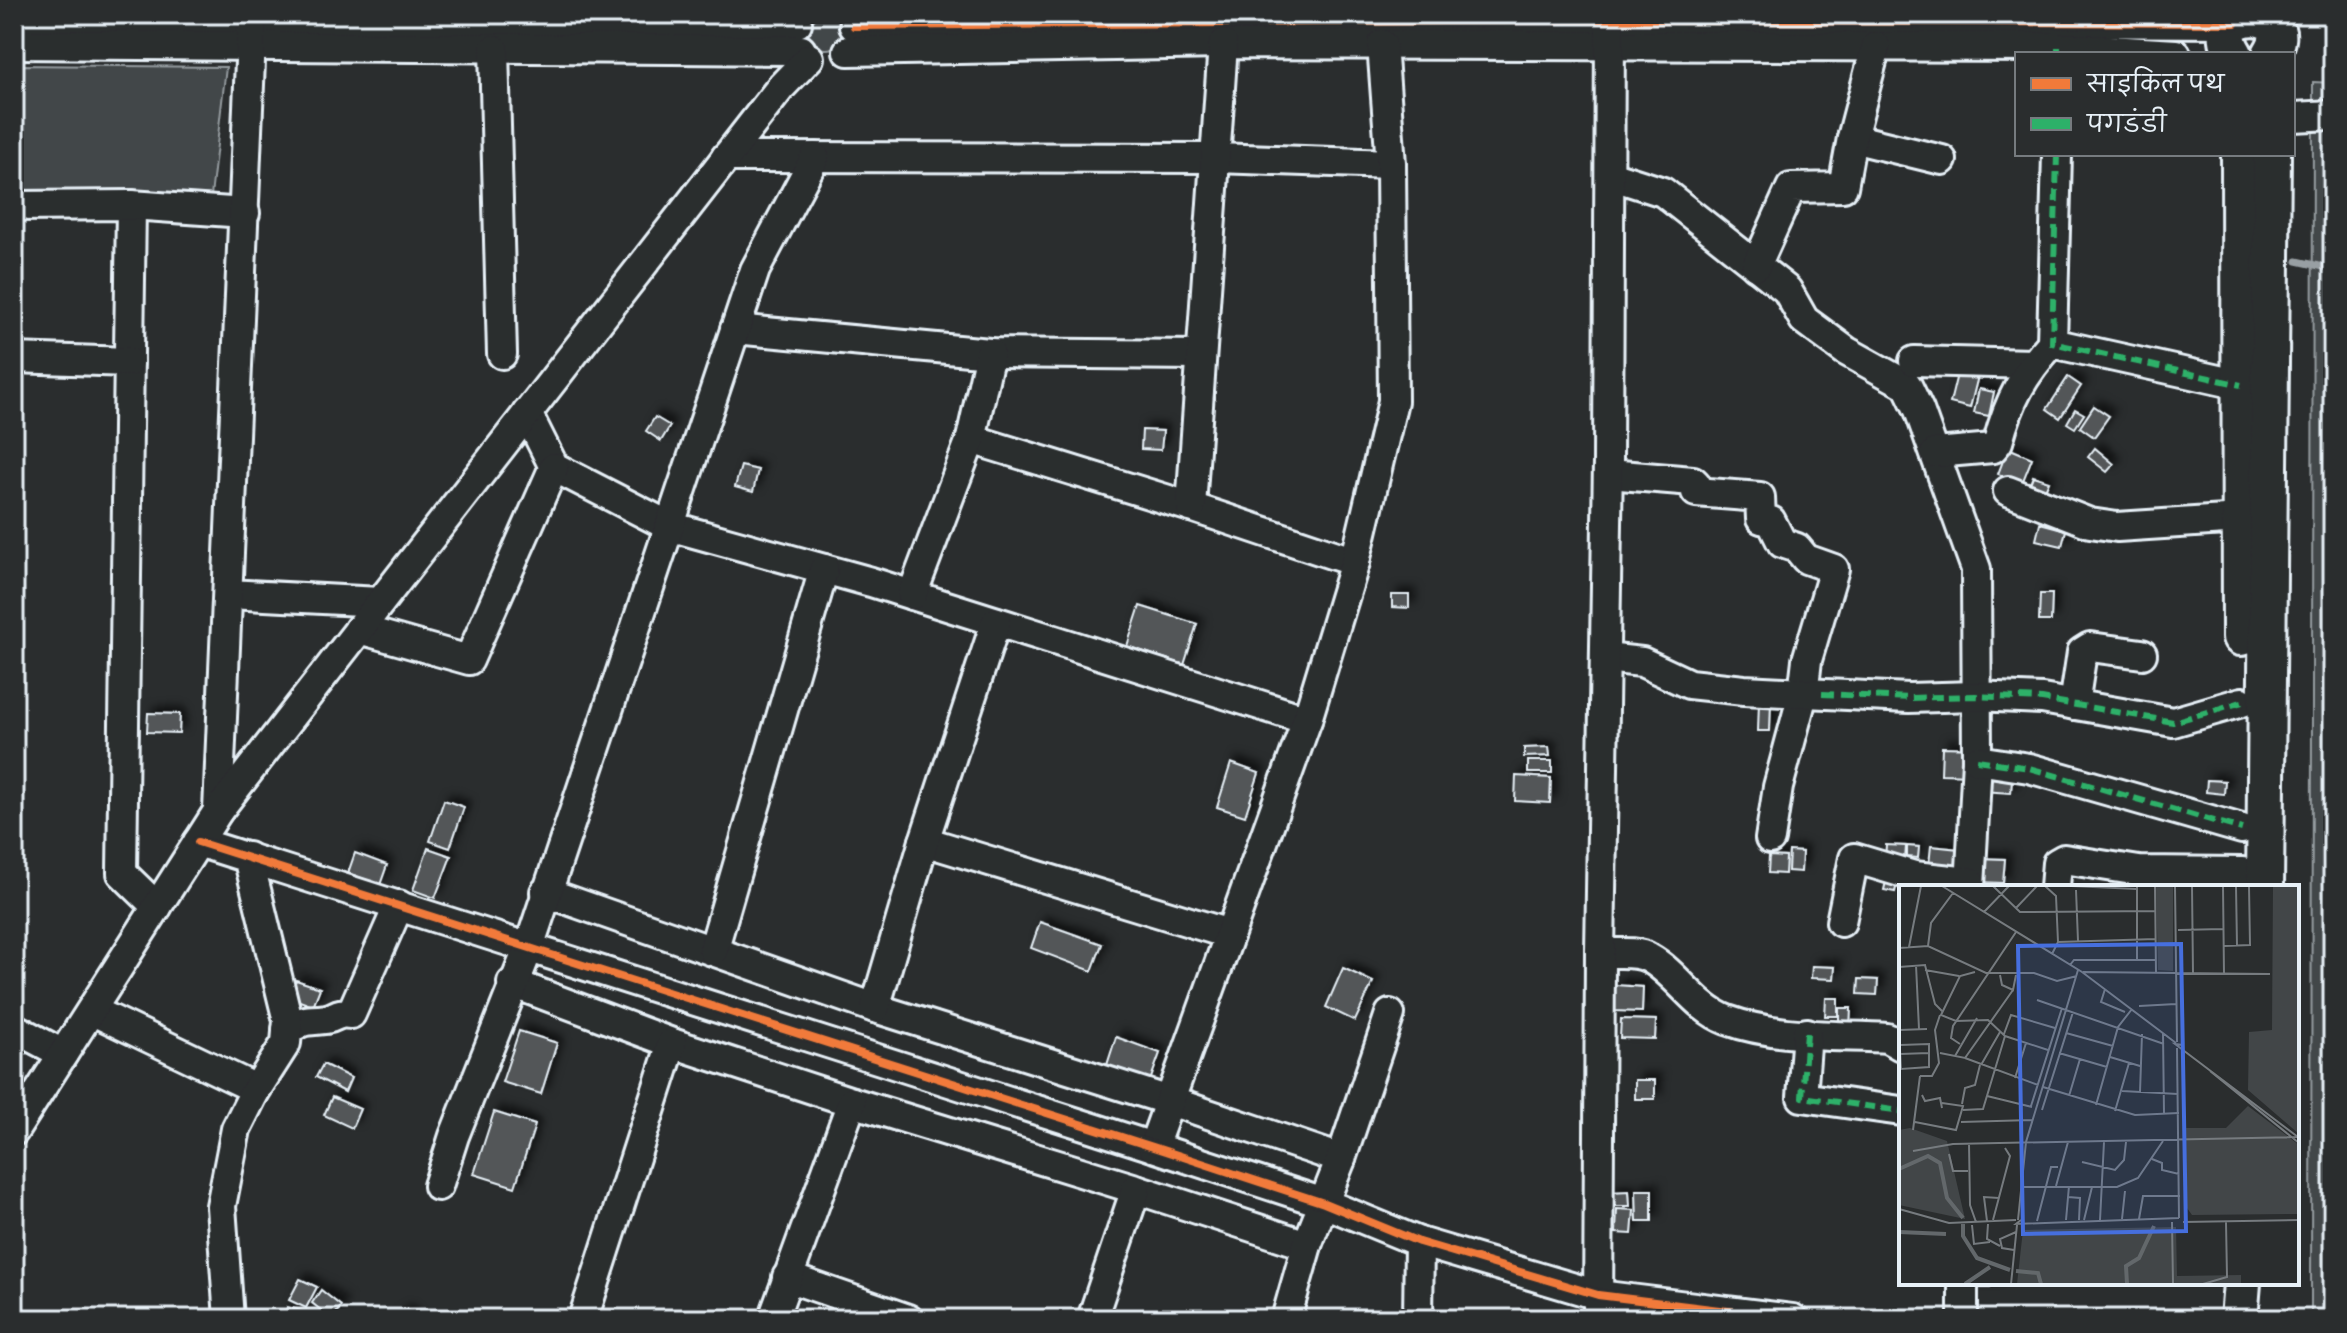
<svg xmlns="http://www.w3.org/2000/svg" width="2347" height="1333" font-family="'Patrick Hand','Playpen Sans Deva',sans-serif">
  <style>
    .green { fill: #424648; stroke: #959ca0; stroke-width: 2 }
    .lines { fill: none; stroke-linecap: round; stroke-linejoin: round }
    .stream { stroke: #989fa3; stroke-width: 7 }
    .building { fill: #535759; stroke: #e8f1f8; stroke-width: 2; filter: url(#shadow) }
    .minor-casing { stroke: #e8f1f8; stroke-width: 34 }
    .major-casing { stroke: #e8f1f8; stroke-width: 42 }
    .minor { stroke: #2a2d2e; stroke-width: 28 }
    .major { stroke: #2a2d2e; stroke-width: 36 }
    .quiet { stroke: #2db169; stroke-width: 6; stroke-dasharray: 12 6; stroke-linecap: butt }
    .cycleway-casing { stroke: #2a2d2e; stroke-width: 13 }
    .cycleway { stroke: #f17a3a; stroke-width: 8 }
    .inset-river { fill: none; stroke: #63686b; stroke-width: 4 }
    .inset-road { fill: none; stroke: #767b7f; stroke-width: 2 }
    .view { fill: #466fde; fill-opacity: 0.15; stroke: #466fde; stroke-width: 4 }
    .inset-edge { fill: none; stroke: #e8f1f8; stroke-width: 4 }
  </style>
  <defs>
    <filter id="shadow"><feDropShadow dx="6" dy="-6" stdDeviation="4" flood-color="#0009"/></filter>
  </defs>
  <rect width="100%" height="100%" fill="#2a2d2e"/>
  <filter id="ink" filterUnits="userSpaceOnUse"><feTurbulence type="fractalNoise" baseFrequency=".0125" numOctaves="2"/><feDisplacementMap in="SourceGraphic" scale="16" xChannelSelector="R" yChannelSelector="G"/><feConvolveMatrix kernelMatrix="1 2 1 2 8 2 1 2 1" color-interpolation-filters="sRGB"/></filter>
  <g filter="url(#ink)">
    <g class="green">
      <circle cx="826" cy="32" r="17"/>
      <path d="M14,65L226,67L211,196L14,195Z"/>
      <path d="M2313,82L2333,83V1319H2311Z"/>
    </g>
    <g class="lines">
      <path class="stream" d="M2297,261L2333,269"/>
    </g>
    <g class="building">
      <path d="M1959,366L1979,372L1970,408L1950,403Z"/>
      <path d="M2068,377L2081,386L2060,418L2047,409Z"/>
      <path d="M1979,389L1994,392L1989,416L1974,413Z"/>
      <path d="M2094,406L2109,416L2094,437L2080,427Z"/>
      <path d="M2075,409L2084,414L2075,428L2067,423Z"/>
      <path d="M655,417L670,426L661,441L646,431Z"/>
      <path d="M1142,430L1163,431L1161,450L1141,449Z"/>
      <path d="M2008,448L2032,458L2022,483L1998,474Z"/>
      <path d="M2095,448L2114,464L2107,472L2088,457Z"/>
      <path d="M741,466L758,470L753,492L735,487Z"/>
      <path d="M2033,476L2049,481L2043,495L2028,489Z"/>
      <path d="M2040,523L2066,530L2062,546L2036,540Z"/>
      <path d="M2040,594H2052L2051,621H2039Z"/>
      <path d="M1392,595H1409V608L1392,607Z"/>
      <path d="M1140,606L1197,624L1184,665L1127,646Z"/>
      <path d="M1759,701H1771L1770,731H1758Z"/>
      <path d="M148,713L180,714L179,733L147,732Z"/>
      <path d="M1549,747L1550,756L1524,757V748Z"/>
      <path d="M1942,747L1973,748L1972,775L1941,774Z"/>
      <rect x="1528" y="761" width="24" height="12"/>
      <path d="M1231,763L1259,773L1245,816L1217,807Z"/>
      <path d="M1983,765L2013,767L2011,793L1981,791Z"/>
      <path d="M1516,776L1551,778L1550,803L1515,801Z"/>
      <path d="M2207,780L2225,781L2224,794L2206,792Z"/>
      <path d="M444,800L464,807L450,848L430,841Z"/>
      <path d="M1886,845L1906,846L1905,861L1885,860Z"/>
      <path d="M1907,846L1919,847L1918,858L1907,857Z"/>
      <path d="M1931,846L1968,850L1965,878L1928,874Z"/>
      <path d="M428,848L451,856L435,898L413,890Z"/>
      <path d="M1789,851L1802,852L1801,872L1788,871Z"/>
      <path d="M355,853L387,865L380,885L348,873Z"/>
      <path d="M1769,856L1786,857L1785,874L1768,873Z"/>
      <path d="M1977,858L2005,859L2003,883L1976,882Z"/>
      <path d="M1888,873L1899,875L1895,892L1884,890Z"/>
      <path d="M1040,922L1102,944L1092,971L1031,948Z"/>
      <path d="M1812,966L1835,967L1834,979L1811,978Z"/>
      <path d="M1343,968L1373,982L1355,1021L1326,1007Z"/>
      <path d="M1859,979L1878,980L1877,995L1858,994Z"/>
      <path d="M296,980L320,988L313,1006L289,997Z"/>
      <path d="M1615,985L1643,987L1642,1012L1614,1011Z"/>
      <path d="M1826,998H1838V1016H1825Z"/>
      <path d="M1839,1008H1851L1850,1028L1839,1027Z"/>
      <path d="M1621,1019L1656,1020L1655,1039L1620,1038Z"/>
      <path d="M519,1031L557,1043L541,1094L502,1082Z"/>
      <path d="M1116,1037L1160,1053L1150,1081L1107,1065Z"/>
      <path d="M323,1064L351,1078L345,1092L316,1077Z"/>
      <rect x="1635" y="1080" width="20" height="19"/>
      <path d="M332,1097L360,1109L352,1128L324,1115Z"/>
      <path d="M494,1112L535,1125L515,1187L474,1174Z"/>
      <path d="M1636,1190H1652V1221H1637Z"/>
      <path d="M1629,1191L1630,1206H1611L1610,1192Z"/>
      <path d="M1617,1209L1634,1210L1632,1234L1616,1233Z"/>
      <path d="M300,1279L317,1287L306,1308L289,1300Z"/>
      <path d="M1971,1283H1990V1288H1972Z"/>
      <path d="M321,1290L341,1306L332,1319L312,1303Z"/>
      <path d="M287,1307L305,1312L303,1319H284Z"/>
      <path d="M407,1310L414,1319H395Z"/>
    </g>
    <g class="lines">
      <defs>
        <g id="minor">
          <path d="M14,21L753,26L797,23"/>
          <path d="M854,26L1567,20L2235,23"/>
          <path d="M14,44L801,50"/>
          <path d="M494,49L502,354"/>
          <path d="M848,51L1223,44L2058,47L2176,54"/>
          <path d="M2293,117L2333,115"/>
          <path d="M1852,138L1942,160"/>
          <path d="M2057,154L2052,343L2241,385"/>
          <path d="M726,157L1215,158L1391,164"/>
          <path d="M1610,175L1663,192L1787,290L1804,320L1846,351L1907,385L1919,410L1976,569L1977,760L1970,887"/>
          <path d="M131,205L122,873L157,907"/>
          <path d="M14,206L131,205L245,213"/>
          <path d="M1756,266L1791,188L1843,187L1852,138L1876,46"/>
          <path d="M735,329L990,353L1201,355"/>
          <path d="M14,358L129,362"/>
          <path d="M1914,361L2033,364"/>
          <path d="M527,413L554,467L669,526L871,582L1307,720"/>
          <path d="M971,439L1191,507L1355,562"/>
          <path d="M1935,453L1993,448L1998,442C2009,400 2023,375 2052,343"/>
          <path d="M1608,474L1693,481L1696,484V492L1760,497L1761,519L1771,521L1782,543L1797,548L1806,559L1834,569L1807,660L1803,694L1778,787L1770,839"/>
          <path d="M2008,491L2090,523L2117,527L2241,519"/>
          <path d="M1191,507L1223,44"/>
          <path d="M228,594L380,602"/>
          <path d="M912,595L971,439L990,353"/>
          <path d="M359,629L469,660L554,467"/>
          <path d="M1605,658L1642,662L1689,684L1744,690L1909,698L1975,696L2042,699L2173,722L2242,702"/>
          <path d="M2074,705L2082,652L2090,647L2142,654"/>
          <path d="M1977,760L2029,768L2242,829"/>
          <path d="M218,811L252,14"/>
          <path d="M924,841L1229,934"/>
          <path d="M198,842L1153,1147L1324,1203L1419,1242L1598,1295L1793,1319"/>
          <path d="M2055,887L2057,863L2064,859L2139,871L2242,872"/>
          <path d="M545,892L875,1008L1170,1101L1341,1159"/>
          <path d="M1841,922L1854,858L1914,876L1970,882"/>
          <path d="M713,951L824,569"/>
          <path d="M1600,953C1615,954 1636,950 1649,958C1678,974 1695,1008 1727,1020C1776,1038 1835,1035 1887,1038L1901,1046"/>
          <path d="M512,983L672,1043L852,1102L1136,1189L1307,1245"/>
          <path d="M875,1008L924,841L996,622"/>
          <path d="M93,1011L250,1086L254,1093"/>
          <path d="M14,1028L63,1054"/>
          <path d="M287,1030C309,1017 304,1022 326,1019C338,1017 335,1012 351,1014L399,905"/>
          <path d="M1807,1033L1802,1097L1901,1111"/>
          <path d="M14,1131L218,811L781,87L809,58"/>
          <path d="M1153,1147L1307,720L1355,562L1393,401L1391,164L1382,44"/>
          <path d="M438,1186L454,1136L529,947L755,270L815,157"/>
          <path d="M787,1277L908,1319"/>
          <path d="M1963,1283V1319"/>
          <path d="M229,1319L221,1206L236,1129L254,1093L286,1043L288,1021L248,857"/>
          <path d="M583,1319L672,1043"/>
          <path d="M773,1319L852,1102"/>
          <path d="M1092,1319L1136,1189"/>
          <path d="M1286,1319L1307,1245L1341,1159L1390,1014"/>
          <path d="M1418,1319L1419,1242"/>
          <path d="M1598,1319L1600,953L1608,462L1610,27"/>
        </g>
        <g id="major">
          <path d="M2234,54C2202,5 2303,5 2271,54"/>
          <path d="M2240,154L2241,637"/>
          <path d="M2265,887L2272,154"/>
          <path d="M2239,1319L2242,1283"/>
        </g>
      </defs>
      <use href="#minor" class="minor-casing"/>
      <use href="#major" class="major-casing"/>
      <use href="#minor" class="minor"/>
      <use href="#major" class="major"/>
      <g class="quiet">
        <path d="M2058,54V47"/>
        <path d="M2057,154L2052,343L2241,385"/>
        <path d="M1822,694L1909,698L1975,696L2042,699L2173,722L2242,702"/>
        <path d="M1977,760L2029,768L2242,829"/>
        <path d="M1807,1033L1802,1097L1901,1111"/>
      </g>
      <defs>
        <g id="cycleway">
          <path d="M854,26L1567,20L2235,23"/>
          <path d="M198,842L1153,1147L1324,1203L1419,1242L1598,1295L1793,1319"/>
        </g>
      </defs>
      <use href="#cycleway" class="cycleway-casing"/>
      <use href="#cycleway" class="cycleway"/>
    </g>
  </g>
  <g transform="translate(1899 885)">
    <rect width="400" height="400" fill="#2a2d2e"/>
    <path d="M257,1H274V86L259,85ZM374,1H400V249L349,205L350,147L373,145ZM349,221L400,260V329L293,330L288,323L287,243H327ZM11,243L48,256L66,334L0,320V245ZM277,342L278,391L342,390V399H118L124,345Z" fill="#424648"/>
    <path class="inset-river" d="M0,284L29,271L41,278L48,313L64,333M64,339V351L78,373L111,385M0,347L47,349M117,386L139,388L142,399M66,399L91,382M228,399L227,381L240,373L255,341"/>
    <path class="inset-road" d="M43,1L183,87L277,158M94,1L121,27L256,26M146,1L157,11L159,57L153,69M172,1L238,4M256,1L257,89M276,1L278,157M293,1L294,89M324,1L325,90M337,1L338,61M177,5L179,56M117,23L138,1M85,27L110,1M279,45L324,44M159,57L257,54M29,61L32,38L54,8M325,61L351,60L350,1M10,62L22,1M0,63L29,61L87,88H135L158,96L178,91M238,75V1M17,80L20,144M171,80L175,75H257M0,82L26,80L36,119L43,126M26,85L60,91M76,87L61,91L42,130L57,136L89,135L106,151L149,165M184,87L371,89M101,90L103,100L114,105L117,90M206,104L202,117L226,127M138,115L265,159M240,121L277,119M0,145L2,184L30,182V159L1,160M0,145L28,144M167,148L214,161M264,148L265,229M105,149L112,130L156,143M61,159L52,153L54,141L117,47M284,160L276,159L399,252M278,163L280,333M41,168L66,173L114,105M160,168L208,182M1,169L30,168M56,171L78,133M211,172L241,181M66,173L139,200M82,180L101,147M311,186L400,258M21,191H33L40,178L36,145L41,130M116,193L127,158M144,202L236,230L280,228M223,206L279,209M241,207L243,149M23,210L26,216L41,213L43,223M88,211L133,222M170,211L181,174M63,219L66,203L76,200L81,180M197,220L219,142L233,124M132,221L163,123M64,225L84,224L106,151M143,225L174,127M216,226L230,178M16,237L57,245L64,221L43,218M62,237L133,235M14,245L21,191M70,258L71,320L77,337M14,266L54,259L399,252M50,269L54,286H69M253,274L263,278V285L280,289M183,277L216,285L225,275L227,257M157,301L169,257M122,302H218L239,293L264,256M169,312L181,313L180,335M0,324L50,338L117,335M223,334L226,306M240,334L244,311H281M94,335L111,271L106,263M119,335L127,257L179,85M122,335L117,339L280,333M167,335L170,301M185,335L193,302M201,335L205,257M88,336L85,312L100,313M138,336L152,282H159M273,337L274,399M284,337L400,335M89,339L88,354L101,361M73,340L75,359L91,357M115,365L103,363L101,354L117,347M112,399L118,340M304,399L328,392L327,337"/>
    <path class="view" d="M282,59L287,346L124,349L119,61Z"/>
    <rect width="400" height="400" class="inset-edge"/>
  </g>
  <rect width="2347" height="1333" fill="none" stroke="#2a2d2e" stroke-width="48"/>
  <rect x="24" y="24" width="2299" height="1285" fill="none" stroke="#e8f1f8" stroke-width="3" filter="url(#ink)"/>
  <rect x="2015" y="52" width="280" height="104" fill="#2a2d2e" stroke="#767b7f" stroke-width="2"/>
  <rect x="2031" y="78" width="40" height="12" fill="#f17a3a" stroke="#767b7f" stroke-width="2"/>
  <text x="2087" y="92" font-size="24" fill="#e8f1f8">साइकिल पथ</text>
  <rect x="2031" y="118" width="40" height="12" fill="#2db169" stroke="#767b7f" stroke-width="2"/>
  <text x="2087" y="132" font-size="24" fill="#e8f1f8">पगडंडी</text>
</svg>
